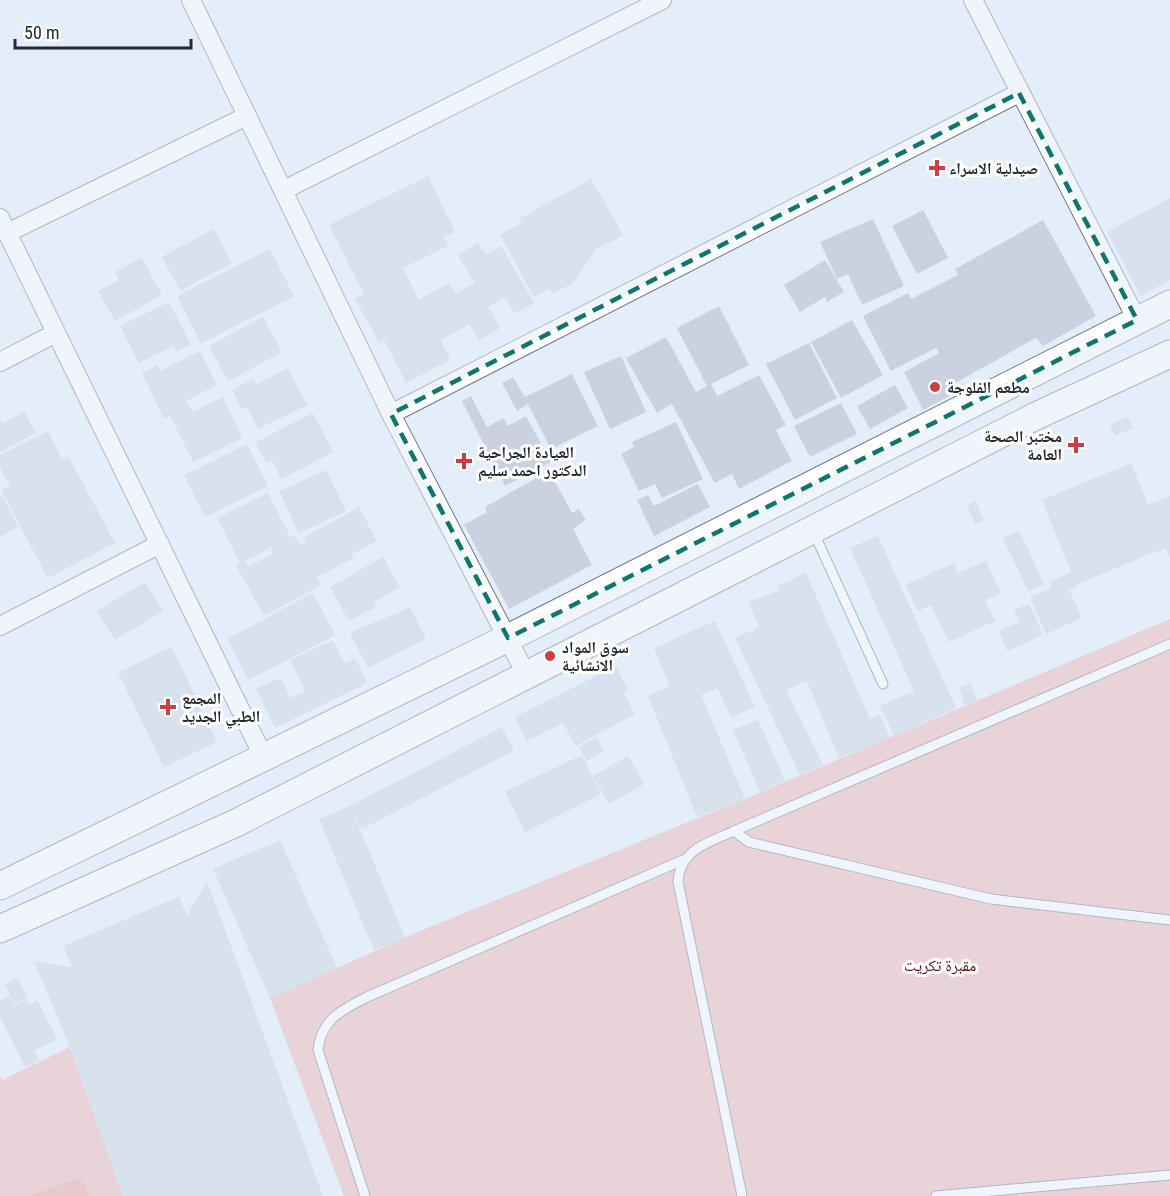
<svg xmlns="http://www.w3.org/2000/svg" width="1170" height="1196" font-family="'Roboto Condensed','Noto Naskh Arabic',sans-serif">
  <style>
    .green { fill: #ebb4b0 }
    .forest { fill: #ed9e9a }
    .building { fill: #cad2df; fill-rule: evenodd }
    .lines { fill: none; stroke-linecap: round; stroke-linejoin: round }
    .service-casing { stroke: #717884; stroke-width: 11 }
    .minor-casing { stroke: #717884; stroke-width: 20 }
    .secondary-casing { stroke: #717884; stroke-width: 29 }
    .service { stroke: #fff; stroke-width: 9 }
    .minor { stroke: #fff; stroke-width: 18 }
    .secondary { stroke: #fff; stroke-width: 27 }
    .marked { fill: none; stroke: #0f766e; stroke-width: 4.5; stroke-dasharray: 12 8; stroke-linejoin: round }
    .poi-dot { fill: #cd3d43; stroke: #fff; stroke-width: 2 }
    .labels { text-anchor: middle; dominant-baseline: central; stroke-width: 6; stroke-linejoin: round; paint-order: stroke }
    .poi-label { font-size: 16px; font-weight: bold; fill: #25282d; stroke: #fff; text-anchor: start }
    .park-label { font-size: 16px; fill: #660713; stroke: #fff }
  </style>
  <rect width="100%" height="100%" fill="#e4edfa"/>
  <g class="green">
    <path d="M1170,619V1196H344L270,998L413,934L745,799Z"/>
    <path d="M70,1047L123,1196H90L85,1184L78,1178L29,1196H0V1076L2,1080Z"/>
  </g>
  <path class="forest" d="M78,1178L85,1184L90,1196H29Z"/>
  <g class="building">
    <path d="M428,176L455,232L444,237L448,246L403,268L419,300L449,283L456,294L475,283L458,255L478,242L486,255L501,246L534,303L515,314L505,297L488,307L500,328L479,340L469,324L441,340L450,360L406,383L384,340L379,342L355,299L364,294L329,225Z"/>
    <path d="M591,179L623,235L596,249L573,283L553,294L550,288L534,297L500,235L521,223L519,219Z"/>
    <path d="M1170,198V280L1141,296L1107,232Z"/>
    <path d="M923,210L948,258L917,274L892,226Z"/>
    <path d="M873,219L904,286L862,305L848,274L837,279L820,242Z"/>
    <path d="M1043,220L1096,316L1043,346L1036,338L955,383L959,391L923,410L904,372L939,353L936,348L891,371L863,316L908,293L911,299L958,275L955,269Z"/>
    <path d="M214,229L232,263L180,291L162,257Z"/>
    <path d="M270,249L294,296L201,344L177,296Z"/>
    <path d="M142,258L162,295L115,321L98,291L119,280L115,272Z"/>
    <path d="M825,260L844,292L827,302L825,297L800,312L784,285Z"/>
    <path d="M169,302L191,345L176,352L174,346L139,363L120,326Z"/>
    <path d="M719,306L749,365L711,384L717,396L759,375L786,425L776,430L792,461L739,489L732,474L715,483L672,404L657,413L626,358L666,337L696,392L707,386L677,328Z"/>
    <path d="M263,317L282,352L228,381L209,346Z"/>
    <path d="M852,320L883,375L841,398L811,342Z"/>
    <path d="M809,343L837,398L795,420L766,364Z"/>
    <path d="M200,351L217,385L186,401L189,407L193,412L223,397L242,438L193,462L170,416L164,419L142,373L157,365L160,371Z"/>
    <path d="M621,356L646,412L610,429L584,372Z"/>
    <path d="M288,368L307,405L258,429L247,407L242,410L232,390L253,379L256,385Z"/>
    <path d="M572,374L598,426L551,449L528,404L517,411L502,383L513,377L525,397Z"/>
    <path d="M895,385L908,408L870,429L857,406Z"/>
    <path d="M471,396L487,427L503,418L508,426L526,416L551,462L505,486L462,401Z"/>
    <path d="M841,403L857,434L810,457L794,426Z"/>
    <path d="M24,411L36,433L0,452V419L2,424Z"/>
    <path d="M313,413L333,452L281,479L272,460L266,463L256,442Z"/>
    <path d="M1128,417L1133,428L1115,436L1110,425Z"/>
    <path d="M676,422L703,479L662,498L655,484L639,491L621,454L634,447L632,442Z"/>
    <path d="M48,431L62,459L68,456L115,543L48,578L1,490L10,486L0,467V455Z"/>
    <path d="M247,444L268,486L205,517L184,475Z"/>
    <path d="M1131,463L1148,505L1170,496V557L1165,548L1077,584L1078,587L1069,590L1082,618L1046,634L1030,597L1051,588L1049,582L1071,572L1042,500Z"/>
    <path d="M326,470L346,511L299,533L279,491Z"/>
    <path d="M549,471L572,513L579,509L586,520L573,529L592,565L509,609L464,525L487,512L485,507Z"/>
    <path d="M698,484L710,507L654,536L637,500L648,495L654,506Z"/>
    <path d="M268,493L291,538L295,535L300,545L306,542L304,537L359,507L377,541L351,555L353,558L317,577L321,585L264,616L236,565L240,563L217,518ZM271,547L274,553L248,567L245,561Z"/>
    <path d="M2,495L18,527L0,537V496Z"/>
    <path d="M976,501L984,520L975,524L967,505Z"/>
    <path d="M1019,530L1044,584L1028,591L1003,538Z"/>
    <path d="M878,536L956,708L894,736L880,706L914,691L850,548Z"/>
    <path d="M383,557L400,587L374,602L377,606L349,621L330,587Z"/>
    <path d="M986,561L1001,593L985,600L995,621L949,642L931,605L918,611L905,585L954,563L958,573Z"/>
    <path d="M806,573L870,719L880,715L890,738L839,758L807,681L786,690L823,765L800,775L735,638L759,627L749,602L778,591L777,586Z"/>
    <path d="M145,582L163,611L115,640L97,611Z"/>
    <path d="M313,593L335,635L248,680L227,639Z"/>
    <path d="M1029,604L1043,635L1007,651L999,631L1020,622L1014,610Z"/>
    <path d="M410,607L426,639L368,668L350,633Z"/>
    <path d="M715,621L755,707L731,717L717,688L701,695L745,799L697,817L648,696L670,687L654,648Z"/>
    <path d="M333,640L344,663L355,658L367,683L275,728L256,689L280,678L291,698L305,691L290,660Z"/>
    <path d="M172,647L217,742L164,767L118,672Z"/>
    <path d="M616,666L628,690L623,692L635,714L576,746L563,723L527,741L515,717Z"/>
    <path d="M970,683L977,700L965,705L959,687Z"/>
    <path d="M758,720L785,781L760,792L733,730Z"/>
    <path d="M502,727L514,751L362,829L352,810L405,938L374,950L319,819L350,806Z"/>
    <path d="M596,737L604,752L587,761L579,747Z"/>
    <path d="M582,755L601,794L525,832L505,792Z"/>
    <path d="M628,756L644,784L609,804L593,776Z"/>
    <path d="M280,840L337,968L270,998L213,869Z"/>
    <path d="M207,881L323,1196H123L70,1047L34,961L72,967L63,946L179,897L187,916Z"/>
    <path d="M18,978L27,998L14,1004L5,984Z"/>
    <path d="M10,996L14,1006L26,999L29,1004L37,1000L57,1039L34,1051L39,1061L25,1067L0,1017V1001Z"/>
  </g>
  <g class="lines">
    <defs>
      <g id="service">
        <path d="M814,533L883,684"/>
        <path d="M734,831L749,842L991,899L1170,920"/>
        <path d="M365,1196L318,1050C321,1019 342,1010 367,997L683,860"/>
        <path d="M742,1196L678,882C680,849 708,843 734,831L1170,644"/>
        <path d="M936,1196L1170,1175"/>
      </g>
      <g id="minor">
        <path d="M191,0L391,414L527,676"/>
        <path d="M973,0L1137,320"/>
        <path d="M284,190L662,0"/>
        <path d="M0,218L264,758"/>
        <path d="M7,233L247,116"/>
        <path d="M0,362L56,333"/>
        <path d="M391,414L1019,93"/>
        <path d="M0,626L160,544"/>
      </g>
      <g id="secondary">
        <path d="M0,886L508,638L1170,304"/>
        <path d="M0,929L236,823L1036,416L1170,354"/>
      </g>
    </defs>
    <use href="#service" class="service-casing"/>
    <use href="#minor" class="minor-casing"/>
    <use href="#secondary" class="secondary-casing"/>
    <use href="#service" class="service"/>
    <use href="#minor" class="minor"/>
    <use href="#secondary" class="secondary"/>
  </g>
  <path d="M0 0H1170V1196H0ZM1019,93L1137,320L508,638L391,414Z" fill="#e4edfa" fill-opacity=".55" fill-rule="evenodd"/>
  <path class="marked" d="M1019,93L1137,320L508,638L391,414Z"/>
  <g class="poi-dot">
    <path d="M934 159h6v6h6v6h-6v6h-6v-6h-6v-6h6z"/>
    <circle cx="935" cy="387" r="6"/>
    <path d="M1073 436h6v6h6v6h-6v6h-6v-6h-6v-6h6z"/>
    <path d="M461 452h6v6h6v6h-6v6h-6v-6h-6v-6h6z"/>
    <circle cx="550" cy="656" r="6"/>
    <path d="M165 698h6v6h6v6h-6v6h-6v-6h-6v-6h6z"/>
  </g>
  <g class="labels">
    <g class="poi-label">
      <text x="949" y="168">صيدلية الاسراء</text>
      <text x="947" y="387">مطعم الفلوجة</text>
      <text x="1062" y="436" text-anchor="end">مختبر الصحة<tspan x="1062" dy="18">العامة</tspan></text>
      <text x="478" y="452">العيادة الجراحية<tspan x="478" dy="18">الدكتور احمد سليم</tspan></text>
      <text x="562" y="647">سوق المواد<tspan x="562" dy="18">الانشائية</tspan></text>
      <text x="182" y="698">المجمع<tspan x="182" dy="18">الطبي الجديد</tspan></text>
    </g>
    <g class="park-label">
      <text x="940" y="965">مقبرة تكريت</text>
    </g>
  </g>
  <path d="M15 39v9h176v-9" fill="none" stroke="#25282d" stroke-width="3"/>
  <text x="24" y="39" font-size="18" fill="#25282d" stroke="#ffffff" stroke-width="4.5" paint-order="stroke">50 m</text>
</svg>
